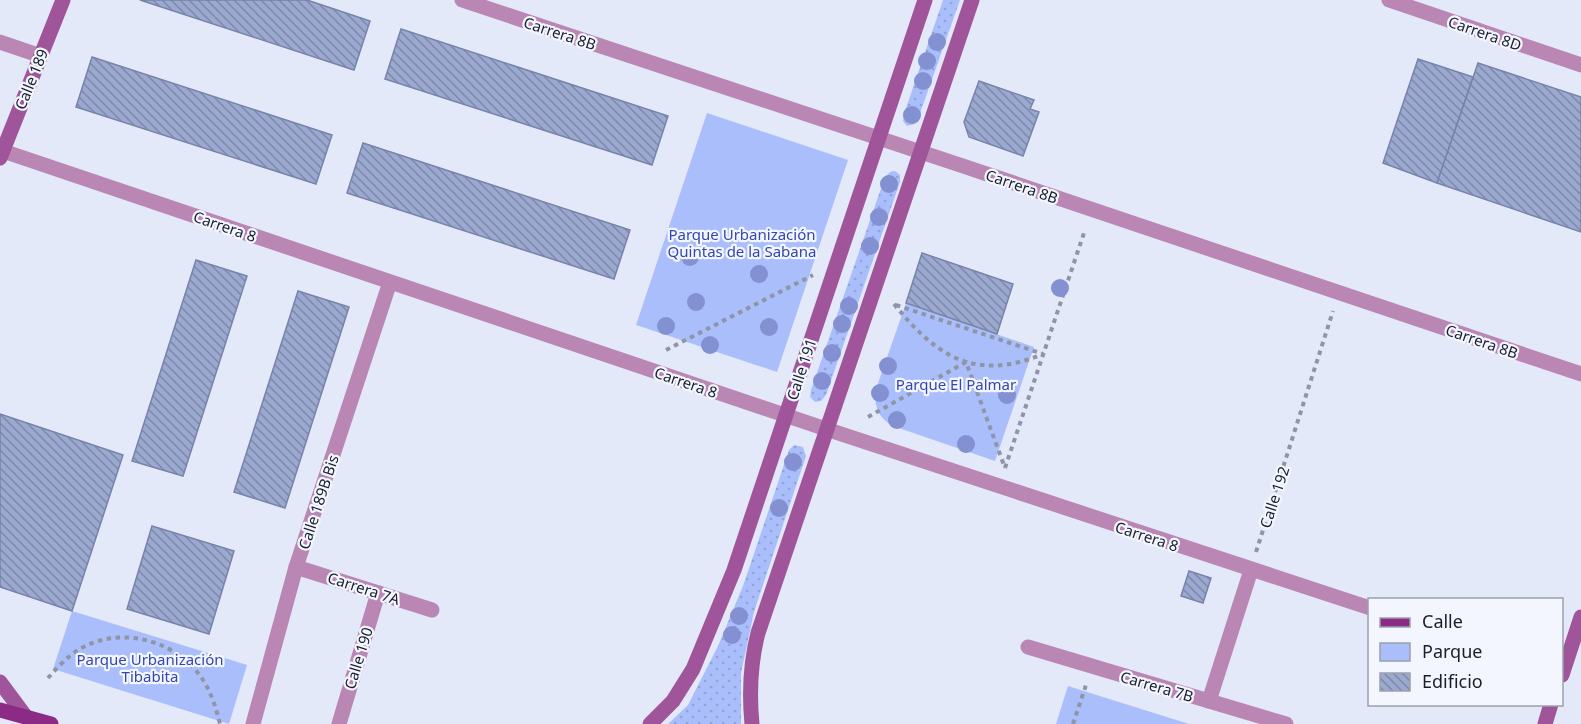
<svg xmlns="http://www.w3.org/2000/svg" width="1581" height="724" font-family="'Noto Sans',sans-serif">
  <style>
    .grass { fill: url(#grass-dots) }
    .park { fill: #aabefb }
    .building { fill: url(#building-back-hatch); stroke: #7783a9; stroke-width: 1.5 }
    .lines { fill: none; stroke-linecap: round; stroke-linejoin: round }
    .path { stroke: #8f95a4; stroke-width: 4; stroke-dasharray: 4.5 4.5; stroke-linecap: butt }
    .street { stroke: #ba87b5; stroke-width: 15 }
    .secondary { stroke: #a0559a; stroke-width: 15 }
    .primary { stroke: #8b2b86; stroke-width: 15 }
    .tree { fill: #8390d1 }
    .labels { text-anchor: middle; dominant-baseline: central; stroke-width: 4.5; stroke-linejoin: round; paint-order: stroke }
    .street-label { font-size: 15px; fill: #191e2c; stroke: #f3f6fe }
    .park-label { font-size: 15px; fill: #3447b0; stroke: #f3f6fe }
  </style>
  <defs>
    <pattern id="grass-dots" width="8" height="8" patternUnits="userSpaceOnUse" patternTransform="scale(1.5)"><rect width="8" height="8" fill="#aabefb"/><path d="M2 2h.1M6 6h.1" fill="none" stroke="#92a3d7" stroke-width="1.8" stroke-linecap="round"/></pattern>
    <pattern id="building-back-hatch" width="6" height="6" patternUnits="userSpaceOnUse" patternTransform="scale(1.5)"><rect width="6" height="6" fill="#9ba9d0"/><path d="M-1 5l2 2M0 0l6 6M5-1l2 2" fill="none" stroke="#7e89a9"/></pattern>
  </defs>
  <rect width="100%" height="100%" fill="#e3e9f9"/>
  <g class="grass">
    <path d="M943,0H960L918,119L914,124L907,126L903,121L904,114Z"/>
    <path d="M895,171L900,175V182L826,395L821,401L815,402L810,397L811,390L885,177L890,172Z"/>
    <path d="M794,445L803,447L806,456L754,612L741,673V724H668L688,705L718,646L743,586L789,450Z"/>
  </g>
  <g class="park">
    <path d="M707,113L848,160L777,372L636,325Z"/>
    <path d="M906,303L1034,347L995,461L893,426C879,418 875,409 875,392Z"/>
    <path d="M72,611L247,665L229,724L53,669Z"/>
    <path d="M1068,686L1189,724H1056Z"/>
  </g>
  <g class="building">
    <path d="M140,0H307L370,21L354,70Z"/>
    <path d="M401,29L668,116L652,165L385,79Z"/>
    <path d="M92,57L332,135L316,184L76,107Z"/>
    <path d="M1418,59L1473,77L1437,183L1383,163Z"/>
    <path d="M1478,63L1581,97V232L1437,183Z"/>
    <path d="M979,81L1034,100L1030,109L1039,112L1023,156L969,137L964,122Z"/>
    <path d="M363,143L630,230L614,279L347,193Z"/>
    <path d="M922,253L1013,284L997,334L906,303Z"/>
    <path d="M196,260L247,276L183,476L132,461Z"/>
    <path d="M298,291L349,307L285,508L234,492Z"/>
    <path d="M0,414L123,455L72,611L0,587Z"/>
    <path d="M152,526L234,551L209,634L127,609Z"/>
    <path d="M1189,571L1211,578L1203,603L1181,596Z"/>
  </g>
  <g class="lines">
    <g class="path">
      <path d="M894,304C937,357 975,382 1043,354"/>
      <path d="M896,305L1043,354"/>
      <path d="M666,350L813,275"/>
      <path d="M868,417L966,362L1005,468"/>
      <path d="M1005,468L1085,230"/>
      <path d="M1256,552L1333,311"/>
      <path d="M48,678C57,668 67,657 78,650C119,625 174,639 201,677C211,691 216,708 220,724"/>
      <path d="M1073,724L1087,682"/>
    </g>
    <g class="street">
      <path d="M462,0L966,167L1581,374"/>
      <path d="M1389,0L1581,65"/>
      <path d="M0,42L41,56"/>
      <path d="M3,151L826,429L1370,608"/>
      <path d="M296,567L432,610"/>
      <path d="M1028,647L1286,724"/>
      <path d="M1209,701L1251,570"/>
      <path d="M253,724L296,567L390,282"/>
      <path d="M339,724L378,593"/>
    </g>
    <g class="secondary">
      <path d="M0,158L63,0"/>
      <path d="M1562,675L1581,617"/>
      <path d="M0,682L26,717"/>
      <path d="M650,724L673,701L693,669L734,570L925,0"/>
      <path d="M752,724C749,693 750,664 758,633L972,0"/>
      <path d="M1545,724L1551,704"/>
    </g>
    <path class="primary" d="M0,710L51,724"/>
  </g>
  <g class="tree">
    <circle cx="937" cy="42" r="9"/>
    <circle cx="927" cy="61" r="9"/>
    <circle cx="923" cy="81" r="9"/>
    <circle cx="912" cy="115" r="9"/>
    <circle cx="889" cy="184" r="9"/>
    <circle cx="879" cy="217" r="9"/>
    <circle cx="870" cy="246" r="9"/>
    <circle cx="690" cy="257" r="9"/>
    <circle cx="759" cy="274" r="9"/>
    <circle cx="1060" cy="288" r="9"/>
    <circle cx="696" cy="302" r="9"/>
    <circle cx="849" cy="306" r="9"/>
    <circle cx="842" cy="324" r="9"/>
    <circle cx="666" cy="326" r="9"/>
    <circle cx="769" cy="327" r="9"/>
    <circle cx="710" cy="345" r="9"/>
    <circle cx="832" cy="353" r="9"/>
    <circle cx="888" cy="366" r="9"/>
    <circle cx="822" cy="381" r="9"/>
    <circle cx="880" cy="393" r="9"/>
    <circle cx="1007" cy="395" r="9"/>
    <circle cx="897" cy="420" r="9"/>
    <circle cx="966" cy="444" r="9"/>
    <circle cx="793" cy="462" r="9"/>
    <circle cx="779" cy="508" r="9"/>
    <circle cx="739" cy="616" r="9"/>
    <circle cx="732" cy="635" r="9"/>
  </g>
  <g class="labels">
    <g class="street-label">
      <text transform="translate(560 33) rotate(18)">Carrera 8B</text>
      <text transform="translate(1485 33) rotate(19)">Carrera 8D</text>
      <text transform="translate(31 79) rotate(-68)">Calle 189</text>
      <text transform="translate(1022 186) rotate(19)">Carrera 8B</text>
      <text transform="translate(225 226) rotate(19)">Carrera 8</text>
      <text transform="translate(1482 341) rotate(19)">Carrera 8B</text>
      <text transform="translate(801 369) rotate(-72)">Calle 191</text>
      <text transform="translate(686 382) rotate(19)">Carrera 8</text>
      <text transform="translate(1274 497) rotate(-72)">Calle 192</text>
      <text transform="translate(318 502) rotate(-72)">Calle 189B Bis</text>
      <text transform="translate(1147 536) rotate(18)">Carrera 8</text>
      <text transform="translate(364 588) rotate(18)">Carrera 7A</text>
      <text transform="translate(358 658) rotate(-73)">Calle 190</text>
      <text transform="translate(1157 686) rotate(16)">Carrera 7B</text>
    </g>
    <g class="park-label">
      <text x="742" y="234">Parque Urbanización<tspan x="742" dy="17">Quintas de la Sabana</tspan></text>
      <text x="956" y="384">Parque El Palmar</text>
      <text x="150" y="659">Parque Urbanización<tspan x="150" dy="17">Tibabita</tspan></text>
    </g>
  </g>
  <rect x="1368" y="598" width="195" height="108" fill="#f3f6fe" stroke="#9ca0aa" stroke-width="1.5"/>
  <rect x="1380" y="618" width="30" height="9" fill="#8b2b86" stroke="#9ca0aa" stroke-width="1.5"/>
  <text x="1422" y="628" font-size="18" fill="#191e2c">Calle</text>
  <rect x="1380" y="643" width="30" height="18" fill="#aabefb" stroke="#9ca0aa" stroke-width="1.5"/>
  <text x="1422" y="658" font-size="18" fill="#191e2c">Parque</text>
  <rect x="1380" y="673" width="30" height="18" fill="url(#building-back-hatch)" stroke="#9ca0aa" stroke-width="1.5"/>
  <text x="1422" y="688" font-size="18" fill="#191e2c">Edificio</text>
</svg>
